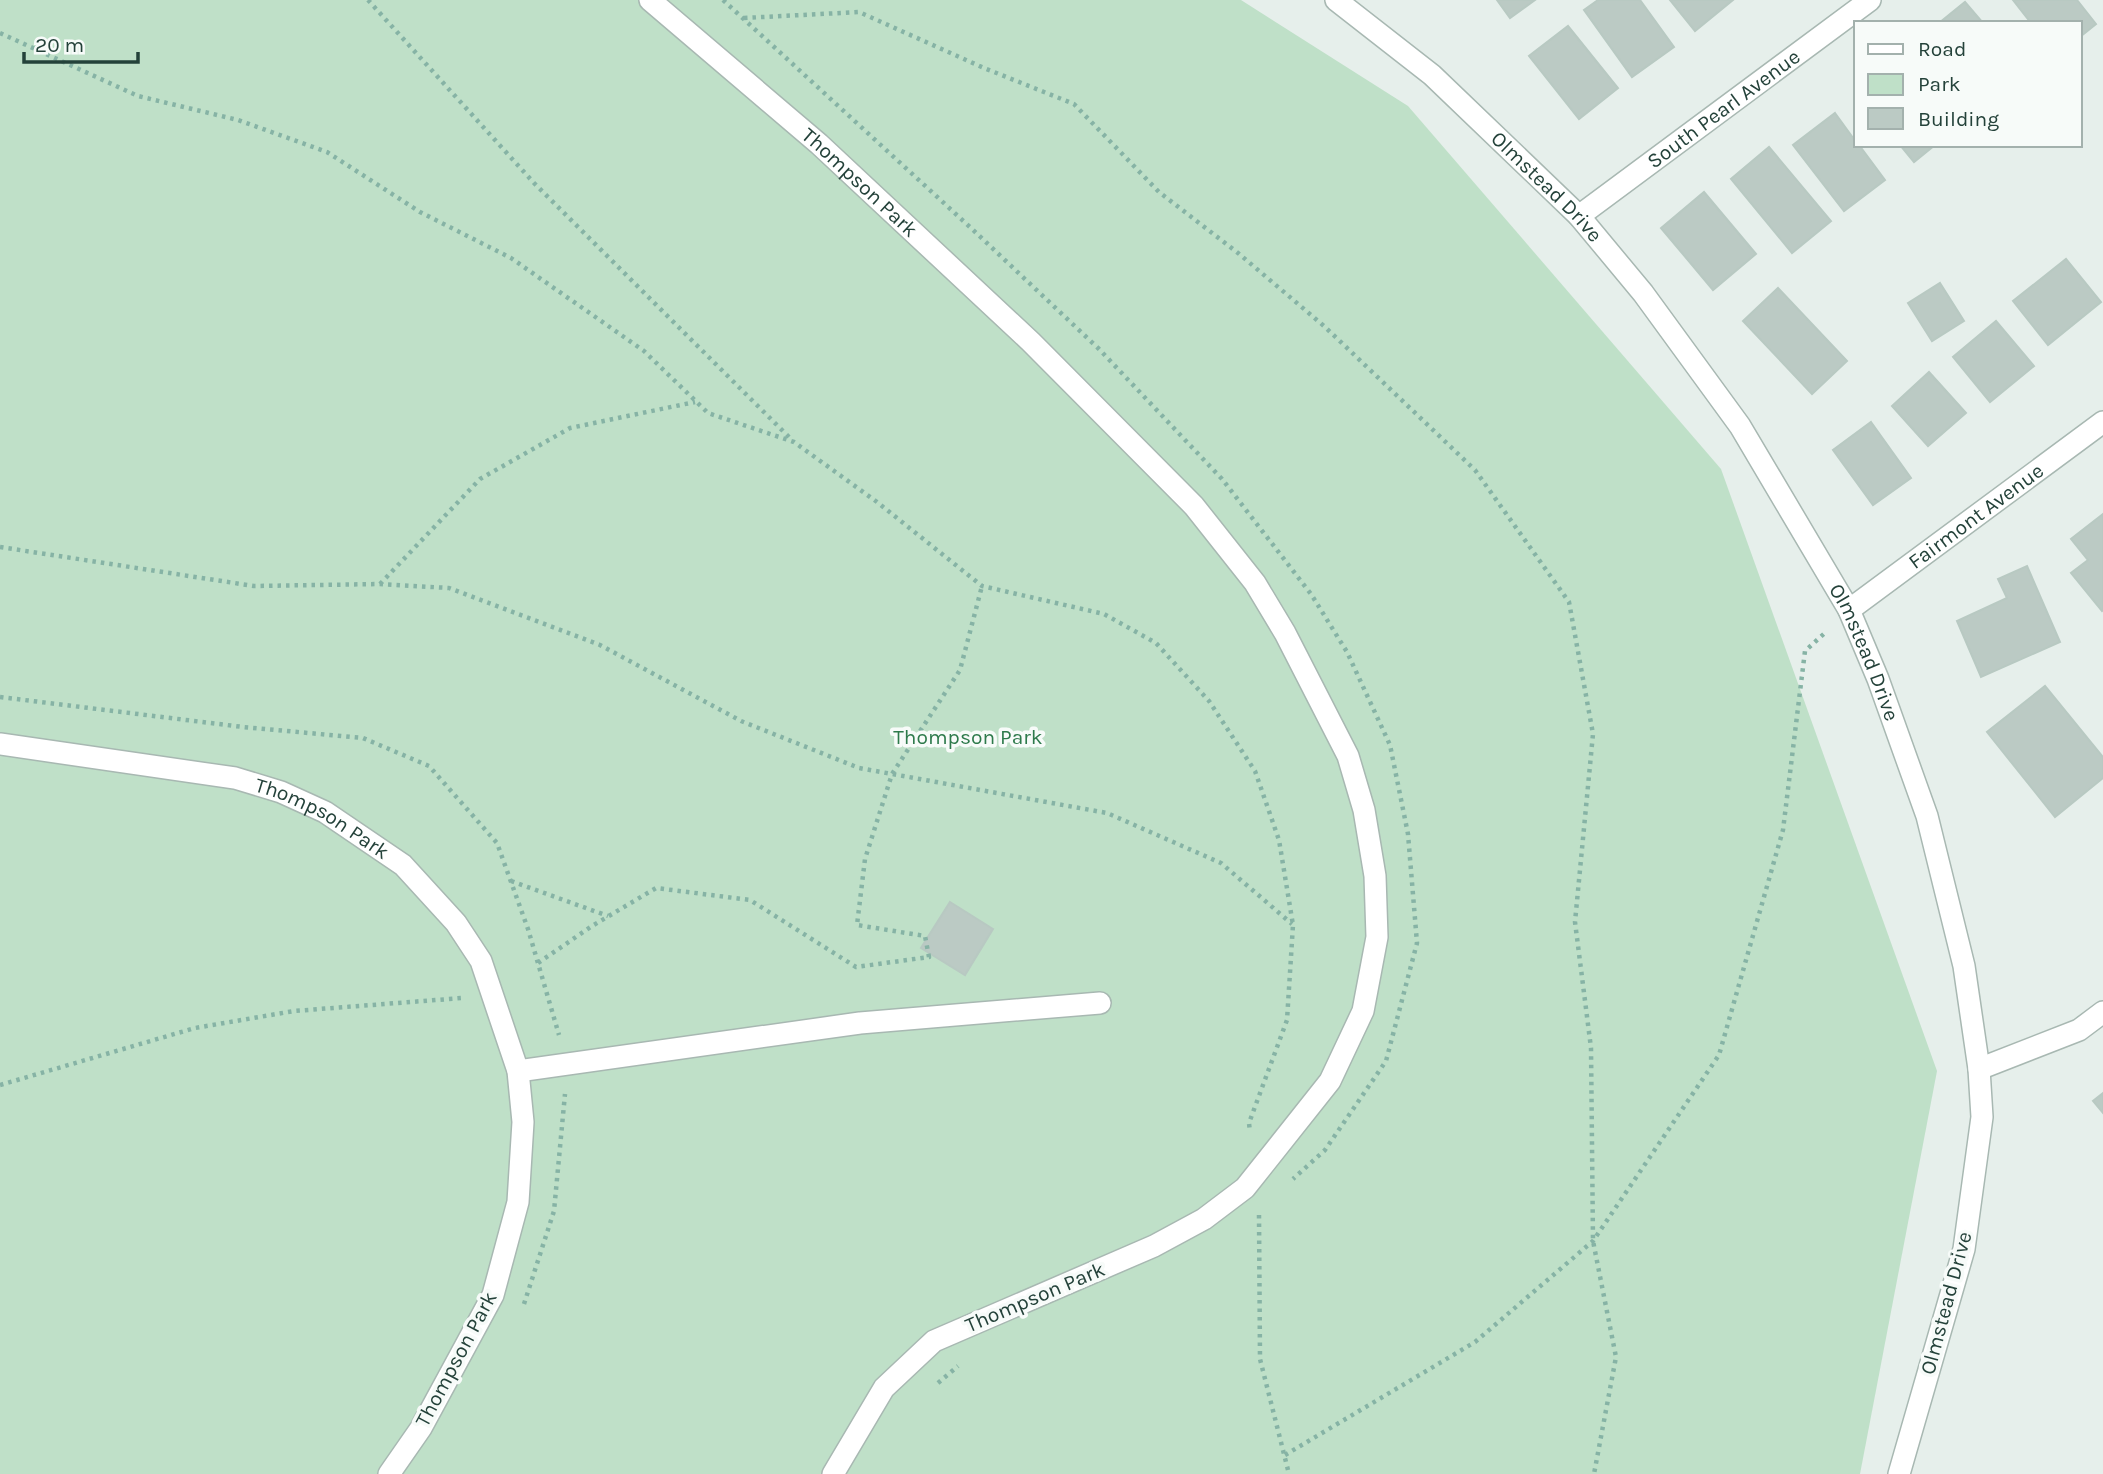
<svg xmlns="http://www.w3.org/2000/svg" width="2103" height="1474" font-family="Karla,sans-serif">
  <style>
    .green { fill: #bfe0c8 }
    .building { fill: #bbcac4; stroke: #b8c9c2; stroke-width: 2 }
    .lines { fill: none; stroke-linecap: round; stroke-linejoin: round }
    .minor-casing { stroke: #a8b8b2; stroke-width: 24 }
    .path { stroke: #86b3a5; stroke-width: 4.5; stroke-dasharray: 3.5 5; stroke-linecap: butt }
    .minor { stroke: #fff; stroke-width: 21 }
    .labels { text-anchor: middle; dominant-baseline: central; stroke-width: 7; stroke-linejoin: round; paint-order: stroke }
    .street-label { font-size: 21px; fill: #24423a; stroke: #f7fbf9 }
    .park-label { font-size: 21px; fill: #2d7a4b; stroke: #f7fbf9 }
  </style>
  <rect width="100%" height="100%" fill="#e6efeb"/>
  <path class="green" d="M0,0H1241L1408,106L1721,469L1937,1071L1860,1474H0Z"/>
  <g class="building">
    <path d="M1497,0H1535L1510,18Z"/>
    <path d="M1598,0H1640L1674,47L1632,77L1584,10Z"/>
    <path d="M1670,0H1733L1695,31Z"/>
    <path d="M2013,0H2077L2096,24L2080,37V23H2031Z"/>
    <path d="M1965,2L1983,23H1939Z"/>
    <path d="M1568,26L1618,88L1579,119L1529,56Z"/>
    <path d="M1835,113L1856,142V145H1859L1885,180L1844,211L1793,145Z"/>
    <path d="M1900,145H1935L1914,162Z"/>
    <path d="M1769,147L1831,221L1792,253L1731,179Z"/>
    <path d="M1704,192L1756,254L1713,290L1661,228Z"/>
    <path d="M2066,259L2101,302L2048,345L2013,301Z"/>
    <path d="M1940,283L1964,321L1932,341L1908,303Z"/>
    <path d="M1778,288L1847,361L1812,394L1743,321Z"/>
    <path d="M1996,321L2034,366L1990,402L1953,357Z"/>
    <path d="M1929,372L1966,413L1928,446L1892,406Z"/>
    <path d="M1871,422L1911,478L1873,505L1833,450Z"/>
    <path d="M2103,514V610L2102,611L2071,573L2088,560L2071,539Z"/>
    <path d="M2027,566L2060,642L1981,677L1957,621L2007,598L1998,579Z"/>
    <path d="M2045,686L2103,757V778L2055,817L1987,732Z"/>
    <path d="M950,902L993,929L965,975L921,948Z"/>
    <path d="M2103,1093V1113L2093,1101Z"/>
  </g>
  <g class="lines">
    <defs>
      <g id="minor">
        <path id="s1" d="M650,0L819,144L1031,342L1194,506L1255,583L1285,633L1348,756L1364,810L1375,876L1377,937L1363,1011L1330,1081L1245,1188L1204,1219L1154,1246L934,1341L884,1388L833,1474"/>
        <path id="s2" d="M1336,0L1432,75L1579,216L1643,293L1740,426L1849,610L1878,679L1927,816L1964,966L1979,1069L1982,1117L1964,1249L1899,1474"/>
        <path id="s3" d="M1579,216L1870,0"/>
        <path id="s4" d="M1849,610L2103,422"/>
        <path id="s5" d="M0,744L235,778L281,792L325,812L403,865L456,923L481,961L518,1071L523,1122L518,1202L493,1295L421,1428L389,1474"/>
        <path d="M1979,1069L2079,1030L2103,1012"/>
        <path d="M518,1071L860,1023L1100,1003"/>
      </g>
    </defs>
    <use href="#minor" class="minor-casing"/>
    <g class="path">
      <path d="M368,0L534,183L792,440"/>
      <path d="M723,0L971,228L1099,349L1222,479L1311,594L1347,652L1390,745L1408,834L1417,943L1386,1061L1325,1150L1293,1179"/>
      <path d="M744,18L859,12L984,68L1074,104L1159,192L1238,253L1324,326L1475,470L1569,602L1593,734L1575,922L1591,1048L1593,1241L1616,1357L1594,1474"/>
      <path d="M0,33L138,96L238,120L327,152L420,212L511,258L644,351L708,413L794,442L877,502L982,586L1104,614L1156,643L1209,701L1255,771L1279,840L1293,925L1287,1020L1249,1123L1250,1132"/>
      <path d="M0,547L254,586L380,584L449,588L600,645L741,721L859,768L1107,813L1221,863L1292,924"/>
      <path d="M380,584L480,479L570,428L695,402"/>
      <path d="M0,697L243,727L363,738L429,766L497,843L528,929L559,1035"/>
      <path d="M511,881L608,916"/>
      <path d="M538,963L592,926L656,888L750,900L856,967L929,957L925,936L857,925L865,859L892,774L960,670L982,586"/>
      <path d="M0,1085L195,1028L294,1011L462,998"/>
      <path d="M1259,1215L1260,1359L1289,1474"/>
      <path d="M524,1304L554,1211L565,1094"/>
      <path d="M938,1383L958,1366"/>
      <path d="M1285,1455L1475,1342L1593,1241L1719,1055L1783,830L1805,651L1827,631"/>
    </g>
    <use href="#minor" class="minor"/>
  </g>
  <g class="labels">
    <g class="street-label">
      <text stroke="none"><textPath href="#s3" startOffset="180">South Pearl Avenue</textPath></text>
      <text stroke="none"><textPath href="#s1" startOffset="278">Thompson Park</textPath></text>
      <text stroke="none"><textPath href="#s2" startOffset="282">Olmstead Drive</textPath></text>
      <text stroke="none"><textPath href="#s4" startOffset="158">Fairmont Avenue</textPath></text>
      <text stroke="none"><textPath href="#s2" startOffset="849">Olmstead Drive</textPath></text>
      <text stroke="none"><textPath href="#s5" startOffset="334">Thompson Park</textPath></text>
      <text transform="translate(1035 1297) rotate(-23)">Thompson Park</text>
      <text transform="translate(1946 1303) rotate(-75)">Olmstead Drive</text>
      <text transform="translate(456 1359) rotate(-62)">Thompson Park</text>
    </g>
    <g class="park-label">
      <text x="968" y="737">Thompson Park</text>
    </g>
  </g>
  <rect x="1854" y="21" width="228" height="126" fill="#f7fbf9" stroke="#a3b1ad" stroke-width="2"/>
  <rect x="1868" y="44" width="35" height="10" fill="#ffffff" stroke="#a3b1ad" stroke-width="2"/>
  <text x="1918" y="56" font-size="21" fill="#24423a">Road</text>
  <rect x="1868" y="74" width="35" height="21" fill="#bfe0c8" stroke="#a3b1ad" stroke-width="2"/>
  <text x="1918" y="91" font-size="21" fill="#24423a">Park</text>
  <rect x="1868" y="108" width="35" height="21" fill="#bbcac4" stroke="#a3b1ad" stroke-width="2"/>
  <text x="1918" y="126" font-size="21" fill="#24423a">Building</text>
  <path d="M24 52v10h114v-10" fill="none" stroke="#24423a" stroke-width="3.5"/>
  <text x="35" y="52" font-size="21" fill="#24423a" stroke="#f7fbf9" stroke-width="5" paint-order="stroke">20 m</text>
</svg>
